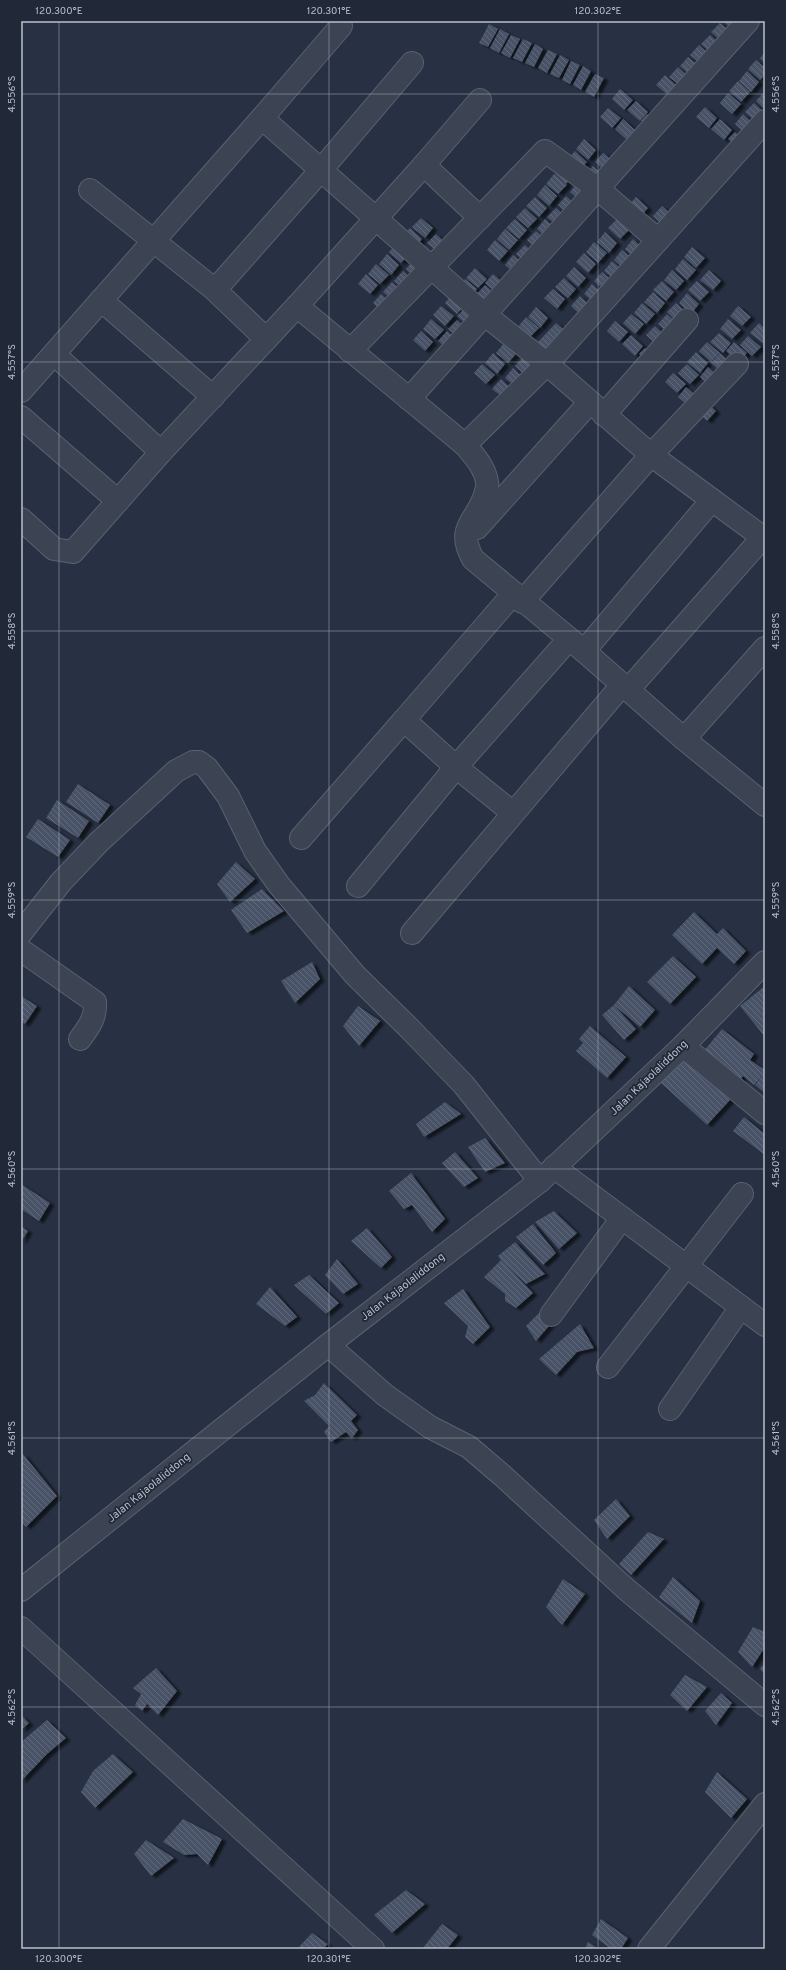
<svg xmlns="http://www.w3.org/2000/svg" width="786" height="1970" font-family="Overpass,sans-serif">
  <style>
    .building { fill: url(#building-back-hatch); filter: url(#shadow) }
    .lines { fill: none; stroke-linecap: round; stroke-linejoin: round }
    .minor-casing { stroke: #5a6170; stroke-width: 24 }
    .minor { stroke: #3c4352; stroke-width: 22 }
    .ticks { fill: none; stroke: #b9bfcc; stroke-width: 1; stroke-opacity: 0.45 }
    .labels { text-anchor: middle; dominant-baseline: central; stroke-width: 3.5; stroke-linejoin: round; paint-order: stroke }
    .street-label { font-size: 11px; fill: #b9bfcc; stroke: #212838 }
    .neatline { fill: none; stroke: #b9bfcc; stroke-width: 1.5 }
    .ticks-label { font-size: 10px; text-anchor: middle; fill: #b9bfcc }
  </style>
  <defs>
    <pattern id="building-back-hatch" width="6" height="6" patternUnits="userSpaceOnUse"><rect width="6" height="6" fill="#495367"/><path d="M-1 5l2 2M0 0l6 6M5-1l2 2" fill="none" stroke="#616a7c"/></pattern>
    <filter id="shadow"><feDropShadow dx="4.5" dy="2.5" stdDeviation="1" flood-color="#0009"/></filter>
  </defs>
  <rect width="100%" height="100%" fill="#283143"/>
  <g class="building">
    <path d="M723,21H742L735,32Z"/>
    <path d="M720,23L732,33L724,43L711,32Z"/>
    <path d="M489,24L498,29L488,47L479,43Z"/>
    <path d="M500,29L509,34L499,53L490,48Z"/>
    <path d="M511,35L520,39L510,58L501,53Z"/>
    <path d="M710,35L722,46L713,55L701,44Z"/>
    <path d="M523,39L532,43L522,62L513,58Z"/>
    <path d="M535,44L543,49L534,67L525,63Z"/>
    <path d="M699,45L711,56L703,66L690,55Z"/>
    <path d="M548,50L557,54L547,73L538,68Z"/>
    <path d="M765,52V63L760,58Z"/>
    <path d="M560,55L569,60L559,78L550,74Z"/>
    <path d="M688,57L700,67L692,77L680,66Z"/>
    <path d="M756,60L765,68V75L760,80L748,69Z"/>
    <path d="M571,61L580,65L570,84L562,80Z"/>
    <path d="M583,66L591,71L581,90L573,85Z"/>
    <path d="M678,67L690,78L682,87L669,77Z"/>
    <path d="M747,71L759,82L751,92L739,81Z"/>
    <path d="M595,74L604,78L594,97L585,92Z"/>
    <path d="M665,75L677,86L669,96L656,85Z"/>
    <path d="M738,81L750,92L741,102L729,91Z"/>
    <path d="M620,89L633,100L624,110L612,99Z"/>
    <path d="M764,92L765,93V110L756,101Z"/>
    <path d="M728,93L741,104L732,114L720,103Z"/>
    <path d="M636,101L648,112L640,121L627,110Z"/>
    <path d="M754,103L765,113L758,124L745,112Z"/>
    <path d="M705,107L717,118L709,128L696,117Z"/>
    <path d="M608,108L621,118L612,128L600,117Z"/>
    <path d="M647,114L656,122L650,129L641,121Z"/>
    <path d="M743,114L755,125L747,135L735,124Z"/>
    <path d="M623,119L635,130L627,140L615,129Z"/>
    <path d="M720,119L732,130L724,140L711,129Z"/>
    <path d="M735,132L744,140L738,147L728,139Z"/>
    <path d="M584,139L596,150L588,160L576,149Z"/>
    <path d="M575,151L587,162L578,172L566,161Z"/>
    <path d="M603,153L616,164L607,173L595,162Z"/>
    <path d="M563,164L574,175L566,184L555,174Z"/>
    <path d="M593,166L605,177L585,175Z"/>
    <path d="M554,174L567,185L558,194L546,184Z"/>
    <path d="M578,182L590,193L582,202L570,192Z"/>
    <path d="M545,185L557,196L549,206L537,195Z"/>
    <path d="M566,196L579,207L570,216L558,205Z"/>
    <path d="M535,197L547,208L539,217L526,206Z"/>
    <path d="M636,197L648,208L640,217L628,206Z"/>
    <path d="M662,206L674,217L665,227L653,216Z"/>
    <path d="M525,208L537,219L528,228L516,217Z"/>
    <path d="M556,208L568,219L560,228L547,217Z"/>
    <path d="M421,218L433,228L425,238L412,227Z"/>
    <path d="M515,219L527,230L519,239L506,228Z"/>
    <path d="M545,219L557,230L549,240L537,229Z"/>
    <path d="M617,219L629,230L620,239L608,228Z"/>
    <path d="M410,228L422,239L414,249L401,238Z"/>
    <path d="M505,229L518,240L509,250L497,239Z"/>
    <path d="M536,231L548,241L539,251L527,240Z"/>
    <path d="M605,232L617,243L609,253L597,242Z"/>
    <path d="M436,234L448,245L440,254L427,243Z"/>
    <path d="M633,239L645,250L637,260L625,249Z"/>
    <path d="M495,240L508,251L499,261L487,250Z"/>
    <path d="M594,242L607,253L598,263L586,252Z"/>
    <path d="M397,243L409,254L401,263L389,252Z"/>
    <path d="M525,245L537,256L528,265L516,254Z"/>
    <path d="M692,247L705,258L696,268L684,257Z"/>
    <path d="M622,250L635,261L626,271L614,260Z"/>
    <path d="M584,253L596,264L588,273L576,262Z"/>
    <path d="M387,254L399,265L391,275L379,264Z"/>
    <path d="M513,255L526,266L517,275L505,265Z"/>
    <path d="M683,259L696,270L687,280L675,269Z"/>
    <path d="M414,260L418,280L406,269Z"/>
    <path d="M612,261L625,272L616,281L604,271Z"/>
    <path d="M376,264L389,275L380,284L368,274Z"/>
    <path d="M574,267L586,278L578,287L566,276Z"/>
    <path d="M475,268L487,279L478,288L466,278Z"/>
    <path d="M672,270L684,281L676,290L664,280Z"/>
    <path d="M709,270L721,281L713,290L700,280Z"/>
    <path d="M403,271L415,282L406,291L394,281Z"/>
    <path d="M602,272L614,282L606,292L594,281Z"/>
    <path d="M366,274L378,285L370,294L358,284Z"/>
    <path d="M493,274L506,285L497,294L485,283Z"/>
    <path d="M564,278L576,289L568,298L555,287Z"/>
    <path d="M465,279L477,289L469,298L457,288Z"/>
    <path d="M662,281L674,292L666,301L653,290Z"/>
    <path d="M697,281L709,292L700,301L688,290Z"/>
    <path d="M392,282L404,293L396,303L383,292Z"/>
    <path d="M592,284L604,295L596,304L584,294Z"/>
    <path d="M485,285L497,296L485,302L477,294Z"/>
    <path d="M553,289L565,299L557,309L544,298Z"/>
    <path d="M653,292L665,303L657,313L644,302Z"/>
    <path d="M453,293L466,304L457,314L445,303Z"/>
    <path d="M687,293L699,304L691,314L679,303Z"/>
    <path d="M381,294L393,304L385,314L373,303Z"/>
    <path d="M580,296L592,307L583,317L571,306Z"/>
    <path d="M642,303L655,314L646,324L634,313Z"/>
    <path d="M676,303L688,314L679,324L667,312Z"/>
    <path d="M441,306L454,316L445,326L433,315Z"/>
    <path d="M738,306L751,317L742,326L730,316Z"/>
    <path d="M466,307L478,317L470,327L457,316Z"/>
    <path d="M536,307L548,318L540,328L528,317Z"/>
    <path d="M631,314L644,324L635,334L623,323Z"/>
    <path d="M667,314L679,325L671,335L658,324Z"/>
    <path d="M526,317L539,328L530,337L518,327Z"/>
    <path d="M431,319L444,330L435,339L423,329Z"/>
    <path d="M728,319L741,330L732,339L720,329Z"/>
    <path d="M457,320L469,331L461,340L448,329Z"/>
    <path d="M615,321L628,332L619,342L607,331Z"/>
    <path d="M556,323L568,333L550,353L533,351L540,344L538,342Z"/>
    <path d="M759,323L765,329V341L763,343L750,333Z"/>
    <path d="M655,326L667,337L658,346L646,335Z"/>
    <path d="M421,331L433,342L425,351L413,340Z"/>
    <path d="M447,331L459,342L451,352L438,341Z"/>
    <path d="M719,333L731,343L723,353L710,342Z"/>
    <path d="M631,335L643,346L635,356L622,344Z"/>
    <path d="M748,336L761,347L752,356L740,345Z"/>
    <path d="M707,342L720,353L711,362L699,351Z"/>
    <path d="M734,342L747,353L738,362L726,351Z"/>
    <path d="M504,343L516,354L508,363L496,353Z"/>
    <path d="M645,348L653,355L648,361L639,354Z"/>
    <path d="M696,352L708,363L700,373L687,362Z"/>
    <path d="M493,353L505,364L497,374L485,363Z"/>
    <path d="M720,353L732,364L724,374L711,363Z"/>
    <path d="M523,357L535,368L527,377L515,366Z"/>
    <path d="M482,364L495,375L486,384L474,373Z"/>
    <path d="M687,364L699,375L690,384L678,373Z"/>
    <path d="M708,367L720,378L712,388L700,377Z"/>
    <path d="M513,368L525,379L517,388L505,378Z"/>
    <path d="M673,373L686,384L677,393L665,382Z"/>
    <path d="M501,379L513,390L505,399L492,389Z"/>
    <path d="M686,387L699,398L690,407L678,397Z"/>
    <path d="M704,400L716,411L707,421L695,410Z"/>
    <path d="M78,784L110,805L98,823L66,802Z"/>
    <path d="M57,800L89,821L78,838L46,818Z"/>
    <path d="M38,819L70,840L58,857L26,837Z"/>
    <path d="M236,862L255,879L230,902L217,884Z"/>
    <path d="M262,889L284,911L247,933L231,910Z"/>
    <path d="M694,912L717,934L723,928L746,951L734,964L717,948L702,964L672,935Z"/>
    <path d="M673,956L696,977L670,1004L647,982Z"/>
    <path d="M312,962L320,979L295,1003L281,981Z"/>
    <path d="M629,986L655,1010L640,1027L614,1005Z"/>
    <path d="M765,986V1037L740,1006Z"/>
    <path d="M21,996L37,1006L25,1024L21,1022Z"/>
    <path d="M614,1005L636,1029L624,1040L602,1015Z"/>
    <path d="M358,1006L380,1021L359,1046L343,1026Z"/>
    <path d="M590,1026L626,1057L607,1078L576,1051L583,1043L579,1039Z"/>
    <path d="M722,1029L754,1054L750,1060L765,1070V1093L755,1085L763,1075L754,1085L743,1076L739,1081L703,1052Z"/>
    <path d="M683,1057L730,1100L707,1125L660,1082Z"/>
    <path d="M445,1102L461,1114L424,1137L416,1124Z"/>
    <path d="M744,1117L765,1134V1155L733,1131Z"/>
    <path d="M485,1138L505,1163L485,1172L468,1147Z"/>
    <path d="M455,1152L478,1178L464,1187L442,1163Z"/>
    <path d="M411,1173L445,1219L432,1232L412,1205L404,1209L389,1191Z"/>
    <path d="M21,1184L50,1203L39,1221L21,1209Z"/>
    <path d="M554,1211L577,1233L559,1249L535,1222Z"/>
    <path d="M533,1224L556,1253L543,1265L516,1237Z"/>
    <path d="M21,1226L28,1231L21,1242Z"/>
    <path d="M367,1228L392,1257L381,1268L351,1241Z"/>
    <path d="M515,1242L545,1274L526,1284L507,1266L533,1293L516,1308L505,1301V1294L484,1277L501,1260L498,1256Z"/>
    <path d="M337,1259L358,1284L343,1294L325,1275Z"/>
    <path d="M309,1275L339,1303L326,1314L294,1285Z"/>
    <path d="M270,1287L297,1317L285,1326L256,1304Z"/>
    <path d="M463,1289L490,1327L473,1344L465,1337L468,1326L444,1303Z"/>
    <path d="M544,1308L555,1319L536,1341L526,1326Z"/>
    <path d="M580,1324L594,1348L577,1352L556,1375L539,1359Z"/>
    <path d="M324,1383L357,1415L351,1421L358,1430L352,1438L346,1432L331,1442L324,1432L329,1426L304,1401L315,1395Z"/>
    <path d="M23,1454L57,1496L26,1527L21,1521V1456Z"/>
    <path d="M616,1499L630,1516L607,1539L594,1520Z"/>
    <path d="M648,1532L664,1539L631,1575L619,1564Z"/>
    <path d="M673,1577L700,1601L692,1623L659,1597Z"/>
    <path d="M563,1579L585,1594L562,1625L546,1607Z"/>
    <path d="M753,1627L765,1632V1647L752,1667L738,1652Z"/>
    <path d="M765,1662V1674L760,1669Z"/>
    <path d="M156,1668L177,1691L158,1715L147,1704L142,1711L135,1705L141,1694L133,1688Z"/>
    <path d="M685,1675L707,1687L687,1711L670,1695Z"/>
    <path d="M721,1693L732,1703L716,1725L705,1711Z"/>
    <path d="M21,1715L29,1723L21,1730Z"/>
    <path d="M47,1720L66,1738L47,1754L21,1781V1742Z"/>
    <path d="M113,1754L133,1772L95,1808L81,1792L93,1771Z"/>
    <path d="M717,1772L747,1799L731,1818L705,1792Z"/>
    <path d="M183,1819L222,1839L208,1865L197,1854L184,1855L163,1842Z"/>
    <path d="M146,1840L174,1858L151,1876L134,1854Z"/>
    <path d="M406,1890L425,1904L392,1933L374,1915Z"/>
    <path d="M601,1919L628,1938L621,1949H611L592,1935Z"/>
    <path d="M442,1924L458,1935L447,1949H422Z"/>
    <path d="M312,1933L328,1944L323,1949H297Z"/>
    <path d="M588,1942L599,1949H585Z"/>
  </g>
  <g class="lines">
    <defs>
      <g id="minor">
        <path d="M341,26L262,118L484,314L547,364L651,455L737,364"/>
        <path d="M424,165L480,100"/>
        <path d="M90,190L215,290L266,339"/>
        <path d="M215,290L321,170L412,63"/>
        <path d="M101,300L213,397"/>
        <path d="M297,306L424,165L480,218"/>
        <path d="M350,351L545,151L598,189L658,240"/>
        <path d="M54,354L161,452"/>
        <path d="M21,391L262,118"/>
        <path d="M409,399L748,21"/>
        <path d="M604,415L687,320"/>
        <path d="M21,417L118,501"/>
        <path d="M465,445L547,364L765,121"/>
        <path d="M712,500L765,539"/>
        <path d="M21,519L54,549L73,552L161,452L297,306L465,445C474,456 485,467 487,482C488,484 487,488 486,491C480,520 454,525 473,559L584,651L684,739L765,805"/>
        <path d="M477,528L590,402"/>
        <path d="M513,594L404,720L456,767L569,639"/>
        <path d="M522,602L651,455L712,500L584,651"/>
        <path d="M628,690L763,537"/>
        <path d="M684,739L765,648"/>
        <path d="M301,838L404,720"/>
        <path d="M358,886L456,767L513,813"/>
        <path d="M21,933L61,882L99,842L176,771L193,762H199L207,768L228,796L255,851L279,885L355,975L410,1029L464,1085L540,1181"/>
        <path d="M412,933L622,685"/>
        <path d="M21,950L95,1002C96,1018 89,1027 80,1039"/>
        <path d="M683,1046L765,1113"/>
        <path d="M554,1167L765,1325"/>
        <path d="M551,1315L622,1218"/>
        <path d="M328,1345L385,1395L430,1427L469,1447L503,1476L626,1589L765,1705"/>
        <path d="M608,1367L742,1194"/>
        <path d="M670,1409L741,1307"/>
        <path d="M21,1590L328,1345L540,1181L683,1046L765,962"/>
        <path d="M21,1628L373,1949"/>
        <path d="M649,1949L765,1804"/>
      </g>
    </defs>
    <use href="#minor" class="minor-casing"/>
    <use href="#minor" class="minor"/>
  </g>
  <path class="ticks" d="M59,21V1949M329,21V1949M598,21V1949M21,94H765M21,362H765M21,631H765M21,900H765M21,1169H765M21,1438H765M21,1707H765"/>
  <g class="labels">
    <g class="street-label">
      <text transform="translate(649 1078) rotate(-44)">Jalan Kajaolaliddong</text>
      <text transform="translate(403 1287) rotate(-38)">Jalan Kajaolaliddong</text>
      <text transform="translate(149 1488) rotate(-39)">Jalan Kajaolaliddong</text>
    </g>
  </g>
  <rect width="786" height="1970" fill="none" stroke="#212838" stroke-width="44"/>
  <rect x="22" y="22" width="742" height="1926" class="neatline"/>
  <g class="ticks-label">
    <text x="59" y="14">120.300°E</text>
    <text x="329" y="14">120.301°E</text>
    <text x="598" y="14">120.302°E</text>
    <text transform="translate(11 94) rotate(-90)" y="4">4.556°S</text>
    <text transform="translate(775 94) rotate(-90)" y="4">4.556°S</text>
    <text transform="translate(11 362) rotate(-90)" y="4">4.557°S</text>
    <text transform="translate(775 362) rotate(-90)" y="4">4.557°S</text>
    <text transform="translate(11 631) rotate(-90)" y="4">4.558°S</text>
    <text transform="translate(775 631) rotate(-90)" y="4">4.558°S</text>
    <text transform="translate(11 900) rotate(-90)" y="4">4.559°S</text>
    <text transform="translate(775 900) rotate(-90)" y="4">4.559°S</text>
    <text transform="translate(11 1169) rotate(-90)" y="4">4.560°S</text>
    <text transform="translate(775 1169) rotate(-90)" y="4">4.560°S</text>
    <text transform="translate(11 1438) rotate(-90)" y="4">4.561°S</text>
    <text transform="translate(775 1438) rotate(-90)" y="4">4.561°S</text>
    <text transform="translate(11 1707) rotate(-90)" y="4">4.562°S</text>
    <text transform="translate(775 1707) rotate(-90)" y="4">4.562°S</text>
    <text x="59" y="1962">120.300°E</text>
    <text x="329" y="1962">120.301°E</text>
    <text x="598" y="1962">120.302°E</text>
  </g>
</svg>
